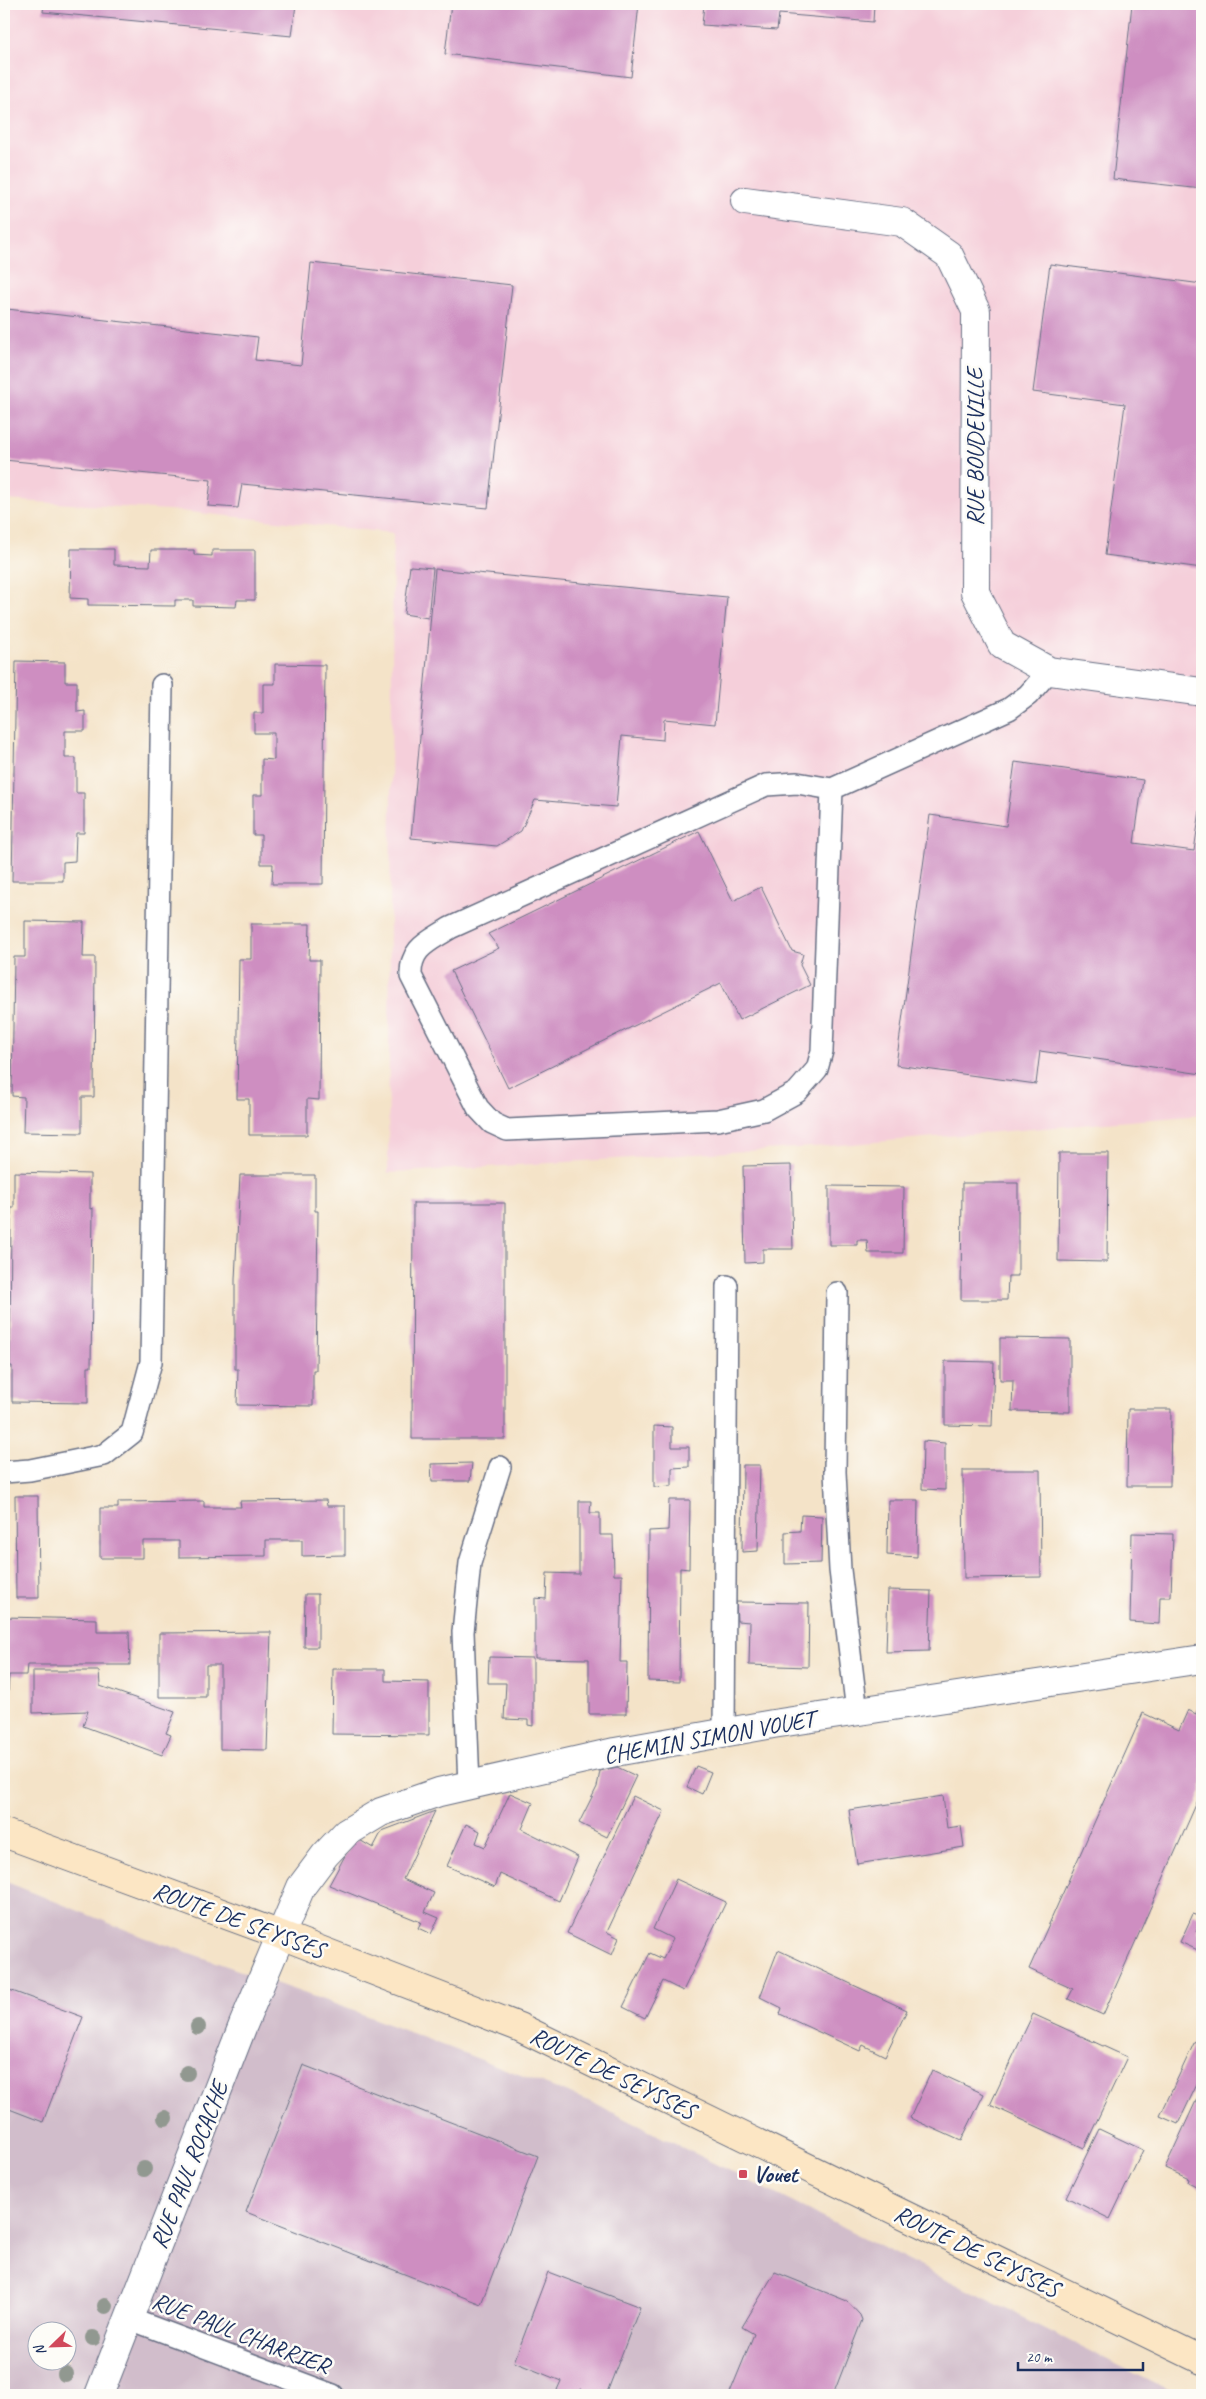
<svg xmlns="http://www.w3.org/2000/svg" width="1206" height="2399" font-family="Caveat,sans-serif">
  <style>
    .built { fill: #f5cfda }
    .industrial { fill: #d1bdcb; fill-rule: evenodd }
    .building { fill: #ce8ec1 }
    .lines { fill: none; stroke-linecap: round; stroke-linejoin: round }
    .lane-casing { stroke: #676e83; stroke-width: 24 }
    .street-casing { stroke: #676e83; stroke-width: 30 }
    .secondary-casing { stroke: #676e83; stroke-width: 30 }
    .lane { stroke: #fff; stroke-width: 21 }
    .street { stroke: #fff; stroke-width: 28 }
    .secondary { stroke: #fce6c4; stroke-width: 28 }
    .tree { fill: #919890 }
    .poi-dot { fill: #d1495b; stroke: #fdfcf7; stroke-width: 2 }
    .labels { text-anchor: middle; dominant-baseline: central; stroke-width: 5; stroke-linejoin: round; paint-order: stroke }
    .street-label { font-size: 24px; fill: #1b2f5e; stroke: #fdfcf7 }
    .poi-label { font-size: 24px; font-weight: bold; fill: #1b2f5e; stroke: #fdfcf7; text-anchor: start }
  </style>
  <rect width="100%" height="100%" fill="#fdfcf7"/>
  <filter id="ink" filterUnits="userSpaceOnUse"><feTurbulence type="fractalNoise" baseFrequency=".02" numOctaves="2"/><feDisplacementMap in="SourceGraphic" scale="10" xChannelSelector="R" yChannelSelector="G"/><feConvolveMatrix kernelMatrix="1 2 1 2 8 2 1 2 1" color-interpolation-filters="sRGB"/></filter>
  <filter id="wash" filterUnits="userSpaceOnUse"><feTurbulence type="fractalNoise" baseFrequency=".0096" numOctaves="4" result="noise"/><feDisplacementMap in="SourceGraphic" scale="20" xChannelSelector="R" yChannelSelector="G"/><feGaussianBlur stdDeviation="1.12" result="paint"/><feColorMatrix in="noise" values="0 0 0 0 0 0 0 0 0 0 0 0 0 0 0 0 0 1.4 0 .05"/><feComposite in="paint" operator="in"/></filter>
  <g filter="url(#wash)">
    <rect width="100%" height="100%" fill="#f4e3c8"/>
    <path class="built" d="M4,4H1202V1115L828,1146L388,1173L393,533L169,510L4,500Z"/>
    <path class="industrial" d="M4,1881L144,1937L346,2008L591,2102L1172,2392L1173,2395H4ZM38,2332H68V2362H38Z"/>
    <g id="blocks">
      <g class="building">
        <path d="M44,4H296L292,36L43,12Z"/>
        <path d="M451,4H639L631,77L445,54Z"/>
        <path d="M704,4H874L873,22L779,14L777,30L702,25Z"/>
        <path d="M1132,4H1202V189L1113,179Z"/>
        <path d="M311,263L512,285L488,508L242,484L238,508L208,506L211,480L4,460V333H6L7,309L258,337L255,360L301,365Z"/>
        <path d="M1050,264L1202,284V568L1105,555L1125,404L1033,392Z"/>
        <path d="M71,549H114V565L150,566L151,550H194V555L212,556V550H255V600H237L236,607L193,606V600H175V606L88,605V599L70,598Z"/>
        <path d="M410,566L433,568L428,618L404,614Z"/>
        <path d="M435,569L727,597L715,724L664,719L663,740L622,736L616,807L535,800L521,831L497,846L411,838Z"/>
        <path d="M16,661L65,662V682H77V712L85,711V731H65V758H76V793H84V833H76L75,861L63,862V881H12Z"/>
        <path d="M275,664L325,665L323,884H272L273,864H261V835H253V795H262V759L274,760V733H254V713H263V684H275Z"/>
        <path d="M1015,762L1143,780L1134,843L1194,851L1202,797V1074L1040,1051L1036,1084L896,1065L930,815L1006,826Z"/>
        <path d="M699,831L733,901L761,887L792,951L803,954L800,965L810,985L739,1020L721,983L508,1088L451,971L499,948L488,934Z"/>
        <path d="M25,921L84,922L83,957H95L94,1097H82V1133L23,1132L24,1097L12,1096L14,957H25Z"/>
        <path d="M251,924H310L309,960H320L319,1100L307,1099V1135H249V1099H237L239,959H251Z"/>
        <path d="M1059,1153H1108L1107,1262L1058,1261Z"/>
        <path d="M791,1165L793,1249H763V1262L745,1263L743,1166Z"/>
        <path d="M14,1172L90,1174V1209L93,1208L91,1367H88V1403L12,1402V1366H10L11,1208H14Z"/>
        <path d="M240,1175H315V1211H318L316,1370H313V1406L237,1405L238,1369H235V1280Z"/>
        <path d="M962,1183H1018V1276H1008L1007,1300H961Z"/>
        <path d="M829,1186L904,1187L903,1253H868L867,1240H857V1245H829Z"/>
        <path d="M413,1203H505V1439H412Z"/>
        <path d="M1000,1338L1070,1339V1412L1012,1411L1013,1380H1000Z"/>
        <path d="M945,1361L994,1362L992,1426L945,1425Z"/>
        <path d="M4,1369H8L5,1393H4Z"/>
        <path d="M1128,1409H1171L1170,1486H1127Z"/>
        <path d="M654,1426L672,1427V1447H689V1467L672,1468V1486L654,1487Z"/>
        <path d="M923,1441L945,1443V1490L922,1489Z"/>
        <path d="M472,1463L470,1481H432L431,1464Z"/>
        <path d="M743,1465H760L758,1551L742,1552Z"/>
        <path d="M963,1470H1040L1041,1577L964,1578Z"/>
        <path d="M15,1496H38L39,1598H16Z"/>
        <path d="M326,1500L327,1506H345V1555L302,1556V1540H266V1556L179,1557V1541H143V1558H100V1508H118V1502L204,1501V1507H241L240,1501Z"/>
        <path d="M669,1500H690L689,1569L680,1568L679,1682L648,1681L649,1531L668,1530Z"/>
        <path d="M888,1500H918L917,1557L887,1555Z"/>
        <path d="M579,1501H591L590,1513H600V1535H613L614,1575H622L620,1662H627L626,1714H589V1659L535,1658V1598L546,1599L547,1573L579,1574Z"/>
        <path d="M801,1515L822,1516L821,1563L785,1564V1532L800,1531Z"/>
        <path d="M1132,1533L1173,1534L1171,1597H1160L1159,1624L1130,1622Z"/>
        <path d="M888,1590L931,1591L929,1651L886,1652Z"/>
        <path d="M305,1594H318V1647H304Z"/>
        <path d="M736,1602L809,1603L808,1667L749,1665L750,1622L737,1621Z"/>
        <path d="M4,1617L97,1619V1632H129L130,1665H27L26,1675H9L8,1696H4Z"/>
        <path d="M271,1632L267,1750L220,1749V1665H206V1697H159V1633Z"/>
        <path d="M489,1657L533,1658V1726L528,1725V1720L504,1719L506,1683H488Z"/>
        <path d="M333,1669H385V1681L429,1682V1735L332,1734Z"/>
        <path d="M33,1671H99L100,1686L175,1712L166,1733L171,1735L162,1755L83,1726L88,1711L33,1713Z"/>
        <path d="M1200,1704H1202V1791L1103,2015L1068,1999L1073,1989L1029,1969L1143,1713L1179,1730L1188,1710L1196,1714Z"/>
        <path d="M696,1766L711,1772L702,1794L687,1787Z"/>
        <path d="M617,1767L636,1776L607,1837L579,1823L597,1787L600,1771Z"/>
        <path d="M510,1793L533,1803L522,1829L578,1857L559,1901L500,1874L495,1887L447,1866L466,1824L480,1831L476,1843L485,1847Z"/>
        <path d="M633,1796L664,1811L607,1932L619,1938L612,1955L567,1933Z"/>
        <path d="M943,1796L947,1828L961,1826L964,1847L857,1864L849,1810Z"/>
        <path d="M435,1811L403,1879L434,1893L425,1912L439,1918L431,1934L418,1928L421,1922L329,1885L353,1841L358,1839L373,1848L382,1831Z"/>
        <path d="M676,1879L726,1902L683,1991L663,1981L645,2018L623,2007L650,1953L663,1959L673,1939L653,1929Z"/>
        <path d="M1193,1914L1202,1917L1197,1932L1202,1934V1952L1180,1942Z"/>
        <path d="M778,1950L907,2010L885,2056L863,2045L860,2051L780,2014L782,2008L760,1997Z"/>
        <path d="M4,1988L83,2017L43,2122L4,2107Z"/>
        <path d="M1033,2014L1127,2057L1084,2148L990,2105Z"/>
        <path d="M1195,2041L1202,2045V2074L1178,2124L1160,2116Z"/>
        <path d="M303,2065L538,2156L481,2304L246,2212Z"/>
        <path d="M932,2070L984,2094L961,2141L910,2118Z"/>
        <path d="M1202,2088V2189L1188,2182L1189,2179L1165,2168Z"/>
        <path d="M1099,2129L1143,2150L1110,2219L1066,2197Z"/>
        <path d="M548,2272L640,2307L606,2395H597L581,2389L579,2395H571L557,2390L561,2381L514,2362Z"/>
        <path d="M775,2272L847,2301L860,2315L862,2320L833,2395H729L754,2334L742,2327Z"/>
      </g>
    </g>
  </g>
  <g filter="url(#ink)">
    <use href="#blocks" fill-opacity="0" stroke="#676e83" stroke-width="1"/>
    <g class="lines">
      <defs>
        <g id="lane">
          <path d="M832,789L797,783L766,785L450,928C429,942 410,947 411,976L478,1108L492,1123L507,1130L718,1120L764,1110L797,1092L817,1069L822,1051L832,789L1009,709L1028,695L1049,671"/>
          <path d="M837,1293L835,1472L840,1570L857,1712"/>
          <path d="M4,1472L30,1470L104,1455L132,1433L151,1362L162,685"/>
          <path d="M724,1733L727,1286"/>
          <path d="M469,1786L463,1632L470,1563L500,1467"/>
          <path d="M130,2319L333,2395"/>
        </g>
        <g id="street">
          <path d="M745,201L902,222L949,255L976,311L975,592L1002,645L1049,671L1202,692"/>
          <path d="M99,2395L243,2025L301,1887L325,1855L346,1833L381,1812L439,1792L615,1752L773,1724L1202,1659"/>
        </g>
        <path id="secondary" d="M4,1833L281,1935L519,2027L1202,2360"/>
      </defs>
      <use href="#lane" class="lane-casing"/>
      <use href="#street" class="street-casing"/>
      <use href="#secondary" class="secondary-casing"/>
      <use href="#lane" class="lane"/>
      <use href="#street" class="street"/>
      <use href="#secondary" class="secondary"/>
    </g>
    <g class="tree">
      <circle cx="198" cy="2027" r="8"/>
      <circle cx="187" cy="2073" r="8"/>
      <circle cx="165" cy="2118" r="8"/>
      <circle cx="144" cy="2169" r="8"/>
      <circle cx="105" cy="2306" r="8"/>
      <circle cx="93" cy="2338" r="8"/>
      <circle cx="65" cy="2374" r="8"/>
    </g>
  </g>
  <rect class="poi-dot" x="738" y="2169" width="10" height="10" rx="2.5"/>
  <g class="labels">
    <g class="street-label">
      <text transform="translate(975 447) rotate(-90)">RUE BOUDEVILLE</text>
      <text transform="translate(709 1737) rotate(-10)">CHEMIN SIMON VOUET</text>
      <text transform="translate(239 1920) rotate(20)">ROUTE DE SEYSSES</text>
      <text transform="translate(613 2073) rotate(26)">ROUTE DE SEYSSES</text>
      <text transform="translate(189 2165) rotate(-69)">RUE PAUL ROCACHE</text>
      <text transform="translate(977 2251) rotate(26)">ROUTE DE SEYSSES</text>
      <text transform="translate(241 2333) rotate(21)">RUE PAUL CHARRIER</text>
    </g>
    <g class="poi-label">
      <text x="753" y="2174">Vouet</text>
    </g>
  </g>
  <rect width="1206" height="2399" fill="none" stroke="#fdfcf7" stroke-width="20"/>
  <g transform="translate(52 2346) rotate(247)"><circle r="24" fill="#fdfcf7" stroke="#a3aaba"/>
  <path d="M0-4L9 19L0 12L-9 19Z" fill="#d1495b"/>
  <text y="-8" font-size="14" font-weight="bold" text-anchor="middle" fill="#1b2f5e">N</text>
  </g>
  <path d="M1018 2362v8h125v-8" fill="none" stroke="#1b2f5e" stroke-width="2.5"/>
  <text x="1026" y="2362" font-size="15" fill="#1b2f5e" stroke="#fdfcf7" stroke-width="4" paint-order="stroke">20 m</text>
</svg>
